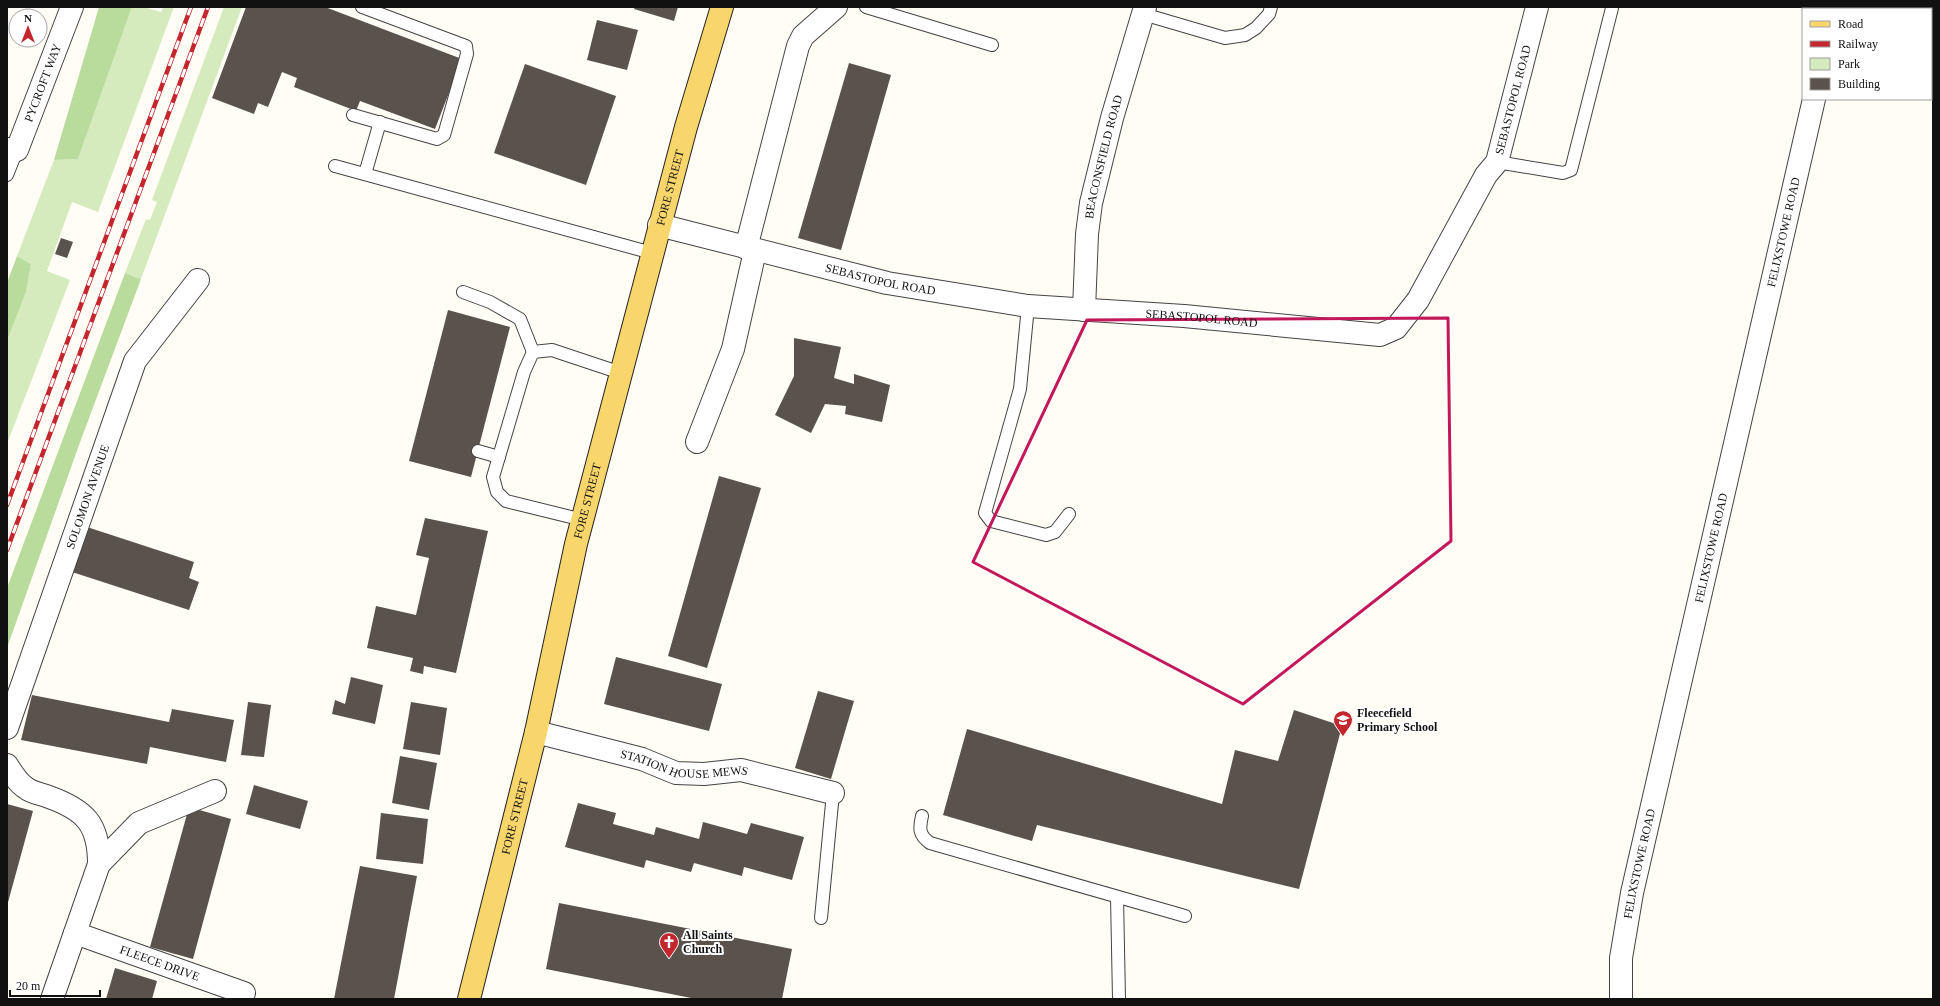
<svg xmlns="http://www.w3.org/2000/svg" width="1940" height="1006" font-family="Georgia,serif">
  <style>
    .green { fill: #d5ebbd }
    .forest { fill: #b9dc9c }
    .building { fill: #5a524d }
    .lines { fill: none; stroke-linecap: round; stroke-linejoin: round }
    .service-casing { stroke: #444; stroke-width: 14 }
    .minor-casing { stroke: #444; stroke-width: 24 }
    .primary-casing { stroke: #222; stroke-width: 24 }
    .service { stroke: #fff; stroke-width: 12 }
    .minor { stroke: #fff; stroke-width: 22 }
    .primary { stroke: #f9d66b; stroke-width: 22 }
    .rail-casing { stroke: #c4262e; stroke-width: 4.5 }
    .rail { stroke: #fff; stroke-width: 3; stroke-dasharray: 9; stroke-linecap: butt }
    .marked { fill: none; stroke: #c2185b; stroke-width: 3; stroke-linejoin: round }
    .labels { text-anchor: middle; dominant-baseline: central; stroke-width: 4; stroke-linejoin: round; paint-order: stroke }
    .street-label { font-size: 12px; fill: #111; stroke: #fff }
    .poi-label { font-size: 12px; font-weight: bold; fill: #111; stroke: #fff; text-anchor: start }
  </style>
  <rect width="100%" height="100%" fill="#fffdf5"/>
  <g class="green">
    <path d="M132,7H143L161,12L163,7H174L98,212L72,202L47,271L70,280L7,444V341L26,292L31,264L17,256L54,160L78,159Z"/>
    <path d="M224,7H242L141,279L125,273L146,219L150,220L157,202L152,200Z"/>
  </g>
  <g class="forest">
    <path d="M99,7H132L78,159L54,160Z"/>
    <path d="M17,256L31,264L26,292L7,341V283Z"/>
    <path d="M125,273L141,279L79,445L7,648V588Z"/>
  </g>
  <g class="building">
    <path d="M246,7H325L462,59L435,129L360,101L356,111L294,87L297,78L282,72L268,107L258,103L254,114L212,98Z"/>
    <path d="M635,7H678L674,21L634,9Z"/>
    <path d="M597,20L638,30L627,70L587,60Z"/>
    <path d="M849,63L891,75L841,250L798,238Z"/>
    <path d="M525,64L616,96L586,185L494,153Z"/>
    <path d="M61,238L73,242L67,258L55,254Z"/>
    <path d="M448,310L510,327L471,477L409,461Z"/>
    <path d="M794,338L841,347L834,378L854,384V374L890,385L882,422L845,414L846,406L825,404L811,433L775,415L794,376Z"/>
    <path d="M719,476L761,488L707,668L668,656Z"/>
    <path d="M425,518L488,531L456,673L424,666L423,674L410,671L413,658L367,648L376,606L416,615L429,558L416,555Z"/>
    <path d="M87,527L194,562L189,578L199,582L189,610L72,572Z"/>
    <path d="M616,657L722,684L709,731L604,704Z"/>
    <path d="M351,677L383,685L375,724L332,714L335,700L345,704Z"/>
    <path d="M818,691L854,701L831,779L795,768Z"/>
    <path d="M32,695L169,722L172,709L234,720L226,762L150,747L147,764L21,740Z"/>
    <path d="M248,702L271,705L264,757L241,755Z"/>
    <path d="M411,702L447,708L440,755L403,749Z"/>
    <path d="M1294,710L1342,726L1299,889L1037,825L1032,841L943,815L967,729L1222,804L1235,750L1278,761Z"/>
    <path d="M400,756L437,763L429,810L392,803Z"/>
    <path d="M254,785L308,801L300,829L246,814Z"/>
    <path d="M578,803L616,813L613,824L654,835L656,827L699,839L703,822L747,834L751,823L804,837L792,880L744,867L742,876L694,863L691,872L646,860L644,868L565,847Z"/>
    <path d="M7,804L33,811L7,906Z"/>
    <path d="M189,807L231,819L193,959L150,947Z"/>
    <path d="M381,813L428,819L423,864L376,859Z"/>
    <path d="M360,866L417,876L394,999H334Z"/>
    <path d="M559,903L792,949L782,999H696L546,969Z"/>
    <path d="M115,968L157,981L152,999H106Z"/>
  </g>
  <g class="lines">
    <defs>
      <g id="service">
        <path d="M866,7L992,45"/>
        <path d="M1143,14L1225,38L1245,35L1256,28L1269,14L1271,7"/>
        <path d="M353,115L437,139L444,135L467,54L466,46L362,7"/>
        <path d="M1497,162L1563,173L1571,170L1612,8"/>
        <path d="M335,166L652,253"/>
        <path d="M365,174L380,122"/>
        <path d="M7,175L17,150"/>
        <path d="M463,292L490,302L520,319L533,352"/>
        <path d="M1028,306L1020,389L985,513L991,521L1046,535L1055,532L1069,514"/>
        <path d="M478,451L499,457"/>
        <path d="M583,520L506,501L497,492L493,477L524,372L533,352L552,350L621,373"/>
        <path d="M922,816C919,829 919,835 930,843L1185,916"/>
        <path d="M1117,897L1119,999"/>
        <path d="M821,918L833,793"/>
      </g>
      <g id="minor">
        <path d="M1834,9L1835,7"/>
        <path id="s1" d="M7,149L17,150L72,7"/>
        <path id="s2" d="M659,225L887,283L1028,306L1184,316L1380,335L1396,328L1418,300L1486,175L1497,162L1537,7"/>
        <path d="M746,248L798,46L803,36L836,7"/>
        <path id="s3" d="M1084,310L1087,234L1091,203L1112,118L1145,7"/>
        <path d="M697,442L733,349L755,251"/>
        <path id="s4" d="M7,728L135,361L198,280"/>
        <path id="s5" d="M536,732L642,759L676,773L704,774L741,770L833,793"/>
        <path d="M7,765C12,773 18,783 26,788C32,793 42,794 49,797C85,810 99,824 99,864L52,999"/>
        <path d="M99,864L139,823L215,791"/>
        <path id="s6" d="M75,933L244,993"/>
        <path id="s7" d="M1621,999V958L1632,893L1814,99"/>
      </g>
      <g id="primary">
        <path id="s8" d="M469,999L536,732L576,544L686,127L722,7"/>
      </g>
    </defs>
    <use href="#service" class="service-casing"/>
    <use href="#minor" class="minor-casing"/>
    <use href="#primary" class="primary-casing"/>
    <use href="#service" class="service"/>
    <use href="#minor" class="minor"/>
    <use href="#primary" class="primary"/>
    <defs>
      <g id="rail">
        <path d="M7,505L191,7"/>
        <path d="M7,550L208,7"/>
      </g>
    </defs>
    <use href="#rail" class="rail-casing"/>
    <use href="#rail" class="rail"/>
  </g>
  <path class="marked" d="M1448,318L1451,541L1243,704L973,562L1087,320Z"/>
  <defs>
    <symbol id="school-pin" viewBox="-11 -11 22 30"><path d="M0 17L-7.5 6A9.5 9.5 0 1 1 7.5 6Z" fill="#c4262e" stroke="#fff"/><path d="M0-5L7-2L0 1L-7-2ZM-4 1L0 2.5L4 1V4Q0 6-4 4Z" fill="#fff"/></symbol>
    <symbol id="church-pin" viewBox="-11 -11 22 30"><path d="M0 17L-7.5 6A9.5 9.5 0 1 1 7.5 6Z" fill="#c4262e" stroke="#fff"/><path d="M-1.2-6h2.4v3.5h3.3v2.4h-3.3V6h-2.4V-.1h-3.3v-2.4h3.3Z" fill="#fff"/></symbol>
  </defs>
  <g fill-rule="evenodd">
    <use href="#school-pin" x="1332" y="709" width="22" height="30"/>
    <use href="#church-pin" x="658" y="931" width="22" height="30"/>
  </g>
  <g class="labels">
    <g class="street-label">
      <text stroke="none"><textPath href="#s1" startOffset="82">PYCROFT WAY</textPath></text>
      <text stroke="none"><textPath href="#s2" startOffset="1008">SEBASTOPOL ROAD</textPath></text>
      <text stroke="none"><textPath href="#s3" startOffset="155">BEACONSFIELD ROAD</textPath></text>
      <text stroke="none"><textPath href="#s8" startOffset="836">FORE STREET</textPath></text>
      <text stroke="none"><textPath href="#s7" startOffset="785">FELIXSTOWE ROAD</textPath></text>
      <text stroke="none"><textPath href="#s2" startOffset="228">SEBASTOPOL ROAD</textPath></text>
      <text stroke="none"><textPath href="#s2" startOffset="552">SEBASTOPOL ROAD</textPath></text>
      <text stroke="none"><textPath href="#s4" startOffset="245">SOLOMON AVENUE</textPath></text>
      <text stroke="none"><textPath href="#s8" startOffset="512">FORE STREET</textPath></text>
      <text stroke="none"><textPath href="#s7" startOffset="461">FELIXSTOWE ROAD</textPath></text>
      <text stroke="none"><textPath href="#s5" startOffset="153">STATION HOUSE MEWS</textPath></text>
      <text stroke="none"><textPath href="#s8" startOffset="188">FORE STREET</textPath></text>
      <text stroke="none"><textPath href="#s7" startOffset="137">FELIXSTOWE ROAD</textPath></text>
      <text stroke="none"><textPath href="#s6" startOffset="90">FLEECE DRIVE</textPath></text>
    </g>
    <g class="poi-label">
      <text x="1357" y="713">Fleecefield<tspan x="1357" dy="14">Primary School</tspan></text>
      <text x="683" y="935">All Saints<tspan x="683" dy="14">Church</tspan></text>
    </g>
  </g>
  <rect width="1940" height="1006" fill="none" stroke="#111111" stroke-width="16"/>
  <rect x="1802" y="8" width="130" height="92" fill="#ffffff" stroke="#a0a0a0"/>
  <rect x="1810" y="21" width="20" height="6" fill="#f9d66b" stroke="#a0a0a0"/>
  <text x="1838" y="28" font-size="12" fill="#111111">Road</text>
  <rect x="1810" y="41" width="20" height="6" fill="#c4262e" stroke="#a0a0a0"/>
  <text x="1838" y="48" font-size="12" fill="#111111">Railway</text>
  <rect x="1810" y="58" width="20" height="12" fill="#d5ebbd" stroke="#a0a0a0"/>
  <text x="1838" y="68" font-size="12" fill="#111111">Park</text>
  <rect x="1810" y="78" width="20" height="12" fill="#5a524d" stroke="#a0a0a0"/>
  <text x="1838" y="88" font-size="12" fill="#111111">Building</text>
  <g transform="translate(28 28)"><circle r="19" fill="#ffffff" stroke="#a0a0a0"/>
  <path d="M0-3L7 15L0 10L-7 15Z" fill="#c4262e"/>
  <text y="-6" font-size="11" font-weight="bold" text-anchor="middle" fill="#111111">N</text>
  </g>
  <path d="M10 990v6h90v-6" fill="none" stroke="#111111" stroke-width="2"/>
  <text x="16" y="990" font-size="12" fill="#111111" stroke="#ffffff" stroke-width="3" paint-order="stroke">20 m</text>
</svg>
